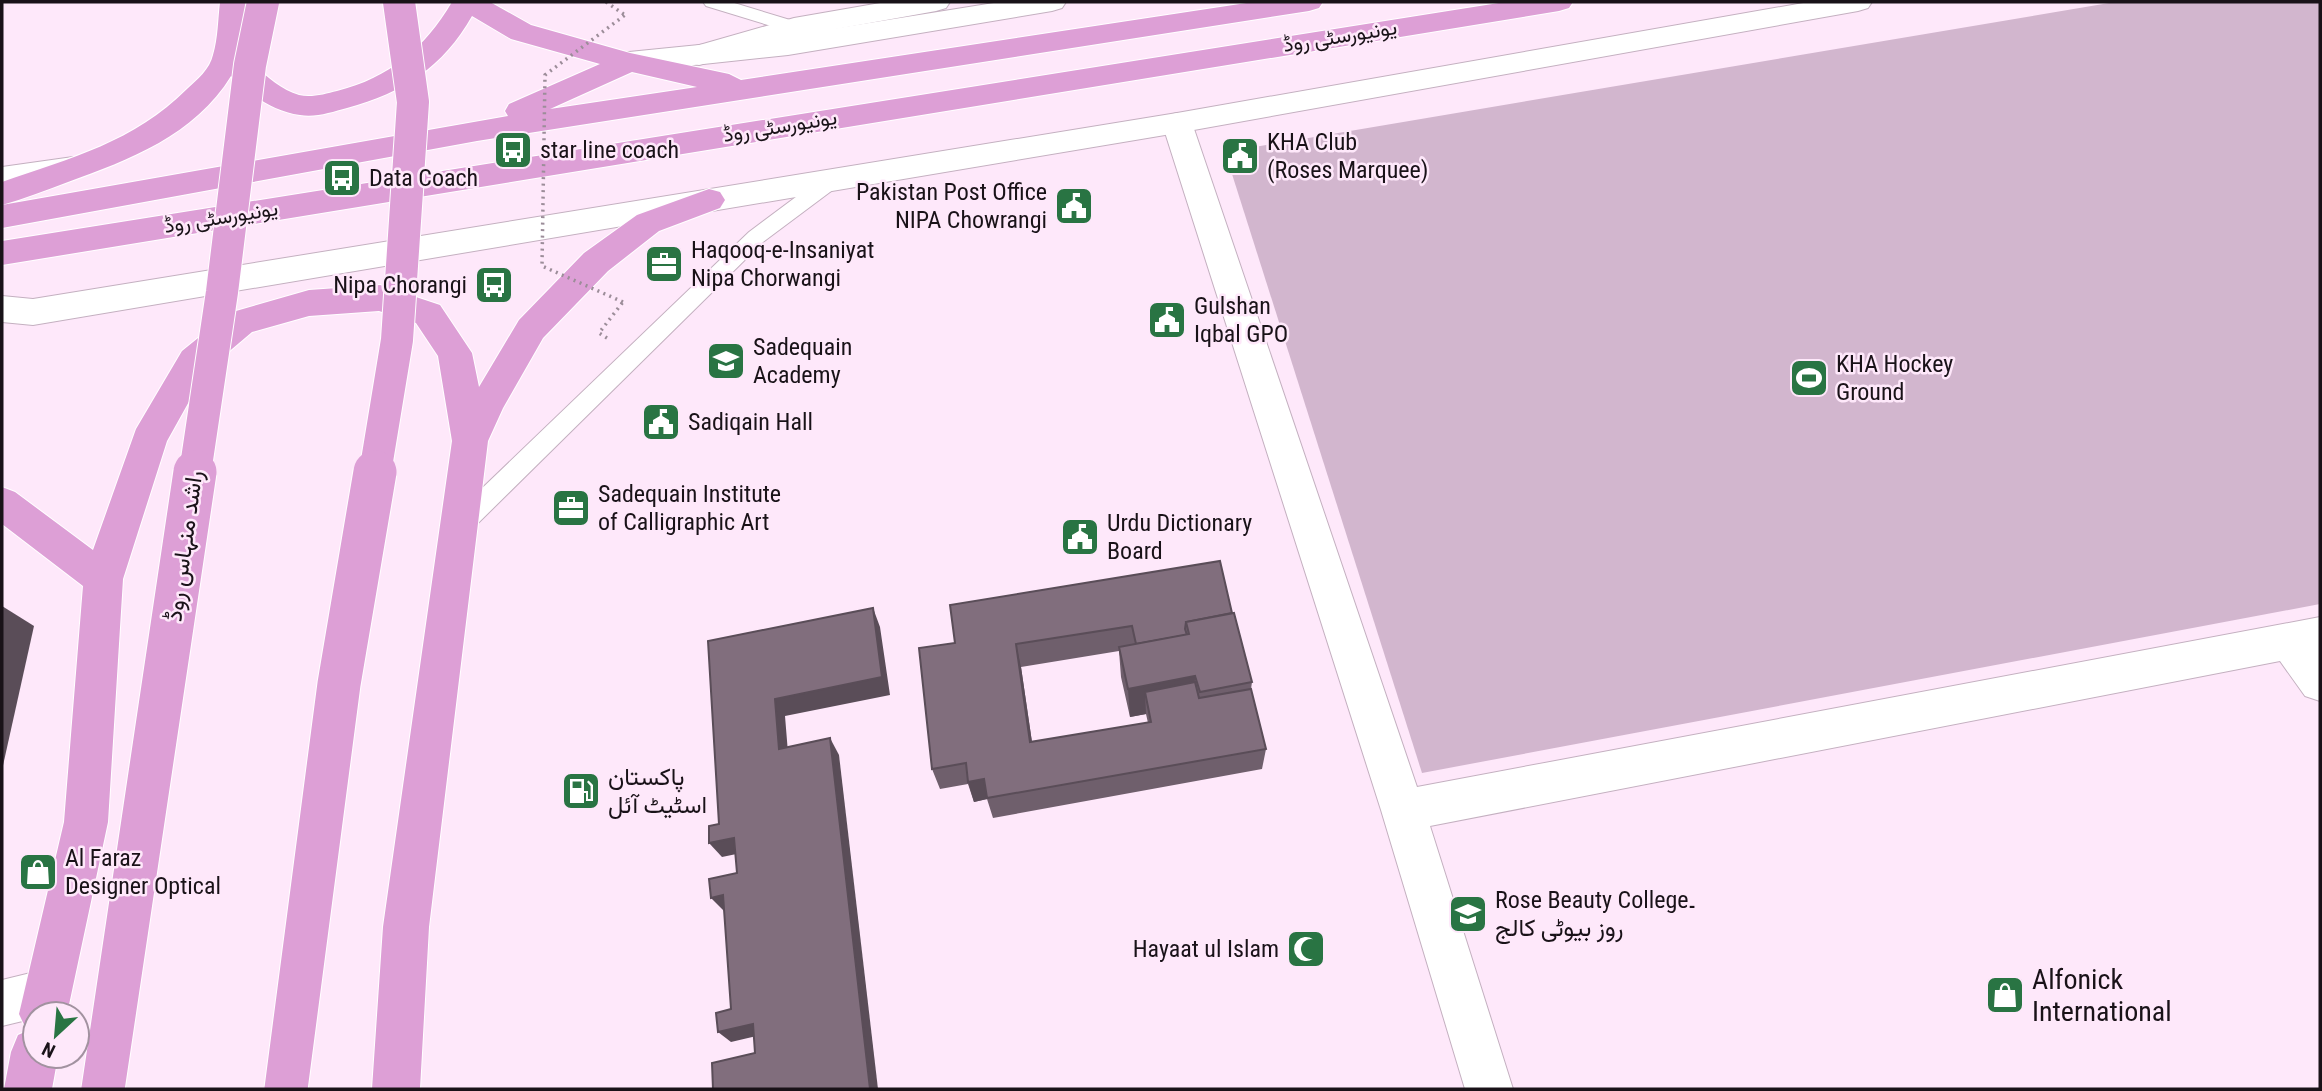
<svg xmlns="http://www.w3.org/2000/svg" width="2322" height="1091" font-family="'Roboto Condensed',Vazirmatn,sans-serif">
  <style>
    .green { fill: #d2b6ce }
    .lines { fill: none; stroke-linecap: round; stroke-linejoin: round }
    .lane-casing { stroke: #c4b0c0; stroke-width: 2 }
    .street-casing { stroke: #c4b0c0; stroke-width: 2 }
    .secondary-casing { stroke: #c4b0c0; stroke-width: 2 }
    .primary-casing { stroke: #fff; stroke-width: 2 }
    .path { stroke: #9c8d99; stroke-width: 3.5; stroke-dasharray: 2 4.5; stroke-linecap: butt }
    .lane { fill: #fff; fill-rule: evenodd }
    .street { fill: #fff; fill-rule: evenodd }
    .secondary { fill: #fff; fill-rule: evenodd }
    .primary { fill: #dd9fd6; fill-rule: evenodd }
    .primary-bridge-far1-casing { stroke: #fff; stroke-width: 34; stroke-linecap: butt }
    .primary-bridge-casing { stroke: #fff; stroke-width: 45; stroke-linecap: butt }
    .path-bridge { stroke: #9c8d99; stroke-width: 3.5; stroke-dasharray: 2 4.5; stroke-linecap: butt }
    .primary-bridge-far1 { stroke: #dd9fd6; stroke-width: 32 }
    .primary-bridge { stroke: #dd9fd6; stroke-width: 43 }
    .wall { fill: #6f5f6c; fill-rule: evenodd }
    .shaded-wall { fill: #5a4d58 }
    .building { fill: #816e7d; stroke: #5a4d58; stroke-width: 2 }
    .labels { text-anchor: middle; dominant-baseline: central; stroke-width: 5; stroke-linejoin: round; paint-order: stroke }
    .far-street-label { font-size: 21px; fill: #191218; stroke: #fee8fa }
    .poi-label { font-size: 24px; fill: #191218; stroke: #fee8fa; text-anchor: start }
    .street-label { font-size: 24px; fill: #191218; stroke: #fee8fa }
    .near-poi-label { font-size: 28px; fill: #191218; stroke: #fee8fa; text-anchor: start }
  </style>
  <rect width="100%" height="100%" fill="#fee8fa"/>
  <path class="green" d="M2115,2H2320V604L1422,773L1225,152Z"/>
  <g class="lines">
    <defs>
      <g id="lane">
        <path d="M703,2H731L800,23L803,27L794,33L706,6Z"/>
        <path d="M73,157L80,159L83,164L80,169L2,181V167Z"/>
        <path d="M831,174L838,176L841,181L838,186L763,242L468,533L459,536L450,533L447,526L450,519L749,232L824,176Z"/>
      </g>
      <g id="street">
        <path d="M886,2H950L946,8L936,11L797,36L699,65L689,62L684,55L689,48L794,18Z"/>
        <path d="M1177,113L1188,116L1192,123L1417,787L2320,617V701L2305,696L2280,661L1430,826L1513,1089H1465L1381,810L1162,123L1166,116Z"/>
        <path d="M47,969L64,975L70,992L64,1009L50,1014H35V1018L2,1026V980Z"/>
      </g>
      <g id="secondary">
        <path d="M1000,2H1066L1062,8L1052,11L788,55L629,72L619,69L614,62L619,55L629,52L788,36Z"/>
        <path d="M1809,2H1872L1868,8L1858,11L1177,133L33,325L2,322V296L33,299L1177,113Z"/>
      </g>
      <g id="primary">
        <path d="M220,2H248L243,54C259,69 277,89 299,95C311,98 325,94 337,91C389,78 425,48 452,2H490L531,25L630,53L729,74L741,80L1253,2H1323L1319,8L1309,11L477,141L2,228V205L508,116L505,111L509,104L600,64L511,39L472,16C443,67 403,93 347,108C332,112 315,118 300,115C272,111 251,95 231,76C195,135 129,160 68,182C46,190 24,199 2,205V182C71,158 134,142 187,89C197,80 210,69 213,55C218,39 218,19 220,2ZM632,72L697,87L550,109Z"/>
        <path d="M1505,2H1573L1569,8L1559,11L2,265V241Z"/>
        <path d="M709,189L720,192L725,200L720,208L659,231L608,271L543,338L503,408L488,441L429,927L420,1089H372L383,927L452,441L438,356L416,323L379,311L309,316L252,332L206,371L167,441L123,579L108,822L67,1014H35V1056H58L52,1089H4L11,1052L18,1035L27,1031L19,1014L64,822L83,586L2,524V487L15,492L93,550L136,429L182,351L229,313L309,290L380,285L440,305L472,353L479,387L519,320L584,253L637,215Z"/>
      </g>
    </defs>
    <use href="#lane" class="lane-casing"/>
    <use href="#street" class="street-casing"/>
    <use href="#secondary" class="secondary-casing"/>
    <use href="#primary" class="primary-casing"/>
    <g class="path">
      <path d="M606,2L625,15"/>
      <path d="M607,338L599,333L623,302"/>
    </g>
    <use href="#lane" class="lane"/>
    <use href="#street" class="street"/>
    <use href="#secondary" class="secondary"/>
    <use href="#primary" class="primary"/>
    <defs>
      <g id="primary-bridge-far1">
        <path d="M195,473L222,292L250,65L263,2"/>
        <path d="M375,473L397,340L413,102L399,2"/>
      </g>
      <g id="primary-bridge">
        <path d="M103,1089L195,472"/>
        <path d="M286,1089L339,684L375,472"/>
      </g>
    </defs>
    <use href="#primary-bridge-far1" class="primary-bridge-far1-casing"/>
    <use href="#primary-bridge" class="primary-bridge-casing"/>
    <path class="path-bridge" d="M623,302L542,266L545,75L625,15"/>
    <use href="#primary-bridge-far1" class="primary-bridge-far1"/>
    <use href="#primary-bridge" class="primary-bridge"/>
  </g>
  <path class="wall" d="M1232,613L1252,682L1251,689L1266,749L1262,769L993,818L987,799L974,802L968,784L940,789L932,769L919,648ZM1119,651L1121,677L1130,717L1146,714L1148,723L1032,742L1021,667Z"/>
  <g class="shaded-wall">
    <path d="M2,606L34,626L2,770Z"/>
    <path d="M873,608L880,627L890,695L785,716L789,765L779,749L775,699Z"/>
    <path d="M1016,644L1021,667L1035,763L1030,742Z"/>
    <path d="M1195,676L1194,705L1145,692L1146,714L1130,717L1128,689Z"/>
    <path d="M830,738L839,755L878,1089H870Z"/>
    <path d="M984,779L987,799L974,802L968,782Z"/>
    <path d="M734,838L746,852L722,857L709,843Z"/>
    <path d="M723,895L724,911L711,898Z"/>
    <path d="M753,1024L765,1034L731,1042L718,1032Z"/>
  </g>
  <g class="building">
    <path d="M1220,561L1232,613L1186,622L1185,629L1187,635L1136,644L1132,626L1016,644L1030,742L1151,722L1145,692L1195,682L1199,698L1251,689L1266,749L987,798L984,779L968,782L966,763L932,769L919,648L955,643L950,605Z"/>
    <path d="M873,608L882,677L775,699L779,749L830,738L870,1089H713L712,1063L755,1053L753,1024L718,1032L716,1013L731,1009L723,895L711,898L709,879L737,873L734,838L709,843V826L719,824L708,641Z"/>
    <path d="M1234,613L1252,682L1200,692L1195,676L1128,689L1119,647L1189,634L1186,622Z"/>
  </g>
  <defs>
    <symbol id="bus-square" viewBox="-11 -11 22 22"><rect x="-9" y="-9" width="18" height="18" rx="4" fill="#297443" stroke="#fee8fa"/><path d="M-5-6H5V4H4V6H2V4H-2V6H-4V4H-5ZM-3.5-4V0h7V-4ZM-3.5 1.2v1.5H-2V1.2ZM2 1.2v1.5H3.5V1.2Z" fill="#fff"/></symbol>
    <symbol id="civic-square" viewBox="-11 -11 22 22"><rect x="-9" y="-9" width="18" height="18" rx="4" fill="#297443" stroke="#fee8fa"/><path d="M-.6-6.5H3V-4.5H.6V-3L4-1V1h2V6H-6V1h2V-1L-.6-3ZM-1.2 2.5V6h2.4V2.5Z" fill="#fff"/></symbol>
    <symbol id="office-square" viewBox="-11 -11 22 22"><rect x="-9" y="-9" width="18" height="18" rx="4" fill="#297443" stroke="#fee8fa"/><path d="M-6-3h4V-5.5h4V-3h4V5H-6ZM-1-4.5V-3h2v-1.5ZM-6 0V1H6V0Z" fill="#fff"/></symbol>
    <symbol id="school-square" viewBox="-11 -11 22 22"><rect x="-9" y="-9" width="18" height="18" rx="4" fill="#297443" stroke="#fee8fa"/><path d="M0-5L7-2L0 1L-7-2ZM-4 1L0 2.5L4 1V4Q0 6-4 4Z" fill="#fff"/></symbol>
    <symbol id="stadium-square" viewBox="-11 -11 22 22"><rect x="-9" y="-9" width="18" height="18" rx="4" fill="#297443" stroke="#fee8fa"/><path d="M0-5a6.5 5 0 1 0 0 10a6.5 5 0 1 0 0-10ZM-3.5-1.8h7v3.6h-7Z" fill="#fff"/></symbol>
    <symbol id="fuel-square" viewBox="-11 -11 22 22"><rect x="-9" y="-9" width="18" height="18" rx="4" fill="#297443" stroke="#fee8fa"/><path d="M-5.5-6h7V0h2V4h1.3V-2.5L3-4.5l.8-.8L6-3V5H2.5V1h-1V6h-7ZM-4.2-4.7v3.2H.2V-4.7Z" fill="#fff"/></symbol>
    <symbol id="shop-square" viewBox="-11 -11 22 22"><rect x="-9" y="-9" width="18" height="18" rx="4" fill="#297443" stroke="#fee8fa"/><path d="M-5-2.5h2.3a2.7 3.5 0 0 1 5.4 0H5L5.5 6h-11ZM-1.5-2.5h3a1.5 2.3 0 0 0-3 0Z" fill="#fff"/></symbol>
    <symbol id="university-square" viewBox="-11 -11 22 22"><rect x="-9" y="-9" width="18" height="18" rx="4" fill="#297443" stroke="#fee8fa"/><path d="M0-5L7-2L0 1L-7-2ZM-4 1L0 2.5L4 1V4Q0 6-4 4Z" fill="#fff"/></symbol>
    <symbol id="mosque-square" viewBox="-11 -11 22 22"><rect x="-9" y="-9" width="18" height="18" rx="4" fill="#297443" stroke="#fee8fa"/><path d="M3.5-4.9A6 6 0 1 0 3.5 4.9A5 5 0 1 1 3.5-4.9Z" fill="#fff"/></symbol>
  </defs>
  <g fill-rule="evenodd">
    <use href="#bus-square" x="491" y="128" width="44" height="44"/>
    <use href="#civic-square" x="1218" y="134" width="44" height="44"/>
    <use href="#bus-square" x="320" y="156" width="44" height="44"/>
    <use href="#civic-square" x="1052" y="184" width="44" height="44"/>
    <use href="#office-square" x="642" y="242" width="44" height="44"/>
    <use href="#bus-square" x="472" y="263" width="44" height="44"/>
    <use href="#civic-square" x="1145" y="298" width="44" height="44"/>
    <use href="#school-square" x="704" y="339" width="44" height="44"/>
    <use href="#stadium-square" x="1787" y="356" width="44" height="44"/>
    <use href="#civic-square" x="639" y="400" width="44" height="44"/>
    <use href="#office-square" x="549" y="486" width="44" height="44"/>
    <use href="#civic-square" x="1058" y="515" width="44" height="44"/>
    <use href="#fuel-square" x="559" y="769" width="44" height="44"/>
    <use href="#shop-square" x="16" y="850" width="44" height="44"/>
    <use href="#university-square" x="1446" y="892" width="44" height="44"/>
    <use href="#mosque-square" x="1284" y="927" width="44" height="44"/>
    <use href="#shop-square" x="1983" y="973" width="44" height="44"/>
  </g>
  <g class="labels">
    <g class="far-street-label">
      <text transform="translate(1340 36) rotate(-9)">یونیورسٹی روڈ</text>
      <text transform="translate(780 126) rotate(-9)">یونیورسٹی روڈ</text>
      <text transform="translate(221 217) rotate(-9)">یونیورسٹی روڈ</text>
    </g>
    <g class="poi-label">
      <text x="1267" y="142">KHA Club<tspan x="1267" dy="28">(Roses Marquee)</tspan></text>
      <text x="540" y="150">star line coach</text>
      <text x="369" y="178">Data Coach</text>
      <text x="1047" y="192" text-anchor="end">Pakistan Post Office<tspan x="1047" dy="28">NIPA Chowrangi</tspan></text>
      <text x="691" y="250">Haqooq-e-Insaniyat<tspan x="691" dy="28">Nipa Chorwangi</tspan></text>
      <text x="467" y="285" text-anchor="end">Nipa Chorangi</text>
      <text x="1194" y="306">Gulshan<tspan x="1194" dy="28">Iqbal GPO</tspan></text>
      <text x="753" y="347">Sadequain<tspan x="753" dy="28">Academy</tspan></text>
      <text x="1836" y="364">KHA Hockey<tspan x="1836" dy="28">Ground</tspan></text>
      <text x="688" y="422">Sadiqain Hall</text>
      <text x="598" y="494">Sadequain Institute<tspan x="598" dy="28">of Calligraphic Art</tspan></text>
      <text x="1107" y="523">Urdu Dictionary<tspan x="1107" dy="28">Board</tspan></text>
      <text x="608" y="777">پاکستان<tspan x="608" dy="28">اسٹیٹ آئل</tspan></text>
      <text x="65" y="858">Al Faraz<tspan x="65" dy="28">Designer Optical</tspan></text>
      <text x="1495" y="900">Rose Beauty College۔<tspan x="1495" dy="28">روز بیوٹی کالج</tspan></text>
      <text x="1279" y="949" text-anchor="end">Hayaat ul Islam</text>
    </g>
    <g class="street-label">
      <text transform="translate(184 546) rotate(-82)">راشد منہاس روڈ</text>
    </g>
    <g class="near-poi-label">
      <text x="2032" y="979">Alfonick<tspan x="2032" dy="32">International</tspan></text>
    </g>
  </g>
  <rect width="2322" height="1091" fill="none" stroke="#191218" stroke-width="7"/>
  <g transform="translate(56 1035) rotate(206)"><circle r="33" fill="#fee8fa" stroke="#a292a0" stroke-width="2"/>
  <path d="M0-5L12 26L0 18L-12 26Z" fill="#297443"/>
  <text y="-10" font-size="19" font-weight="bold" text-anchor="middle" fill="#191218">N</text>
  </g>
</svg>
